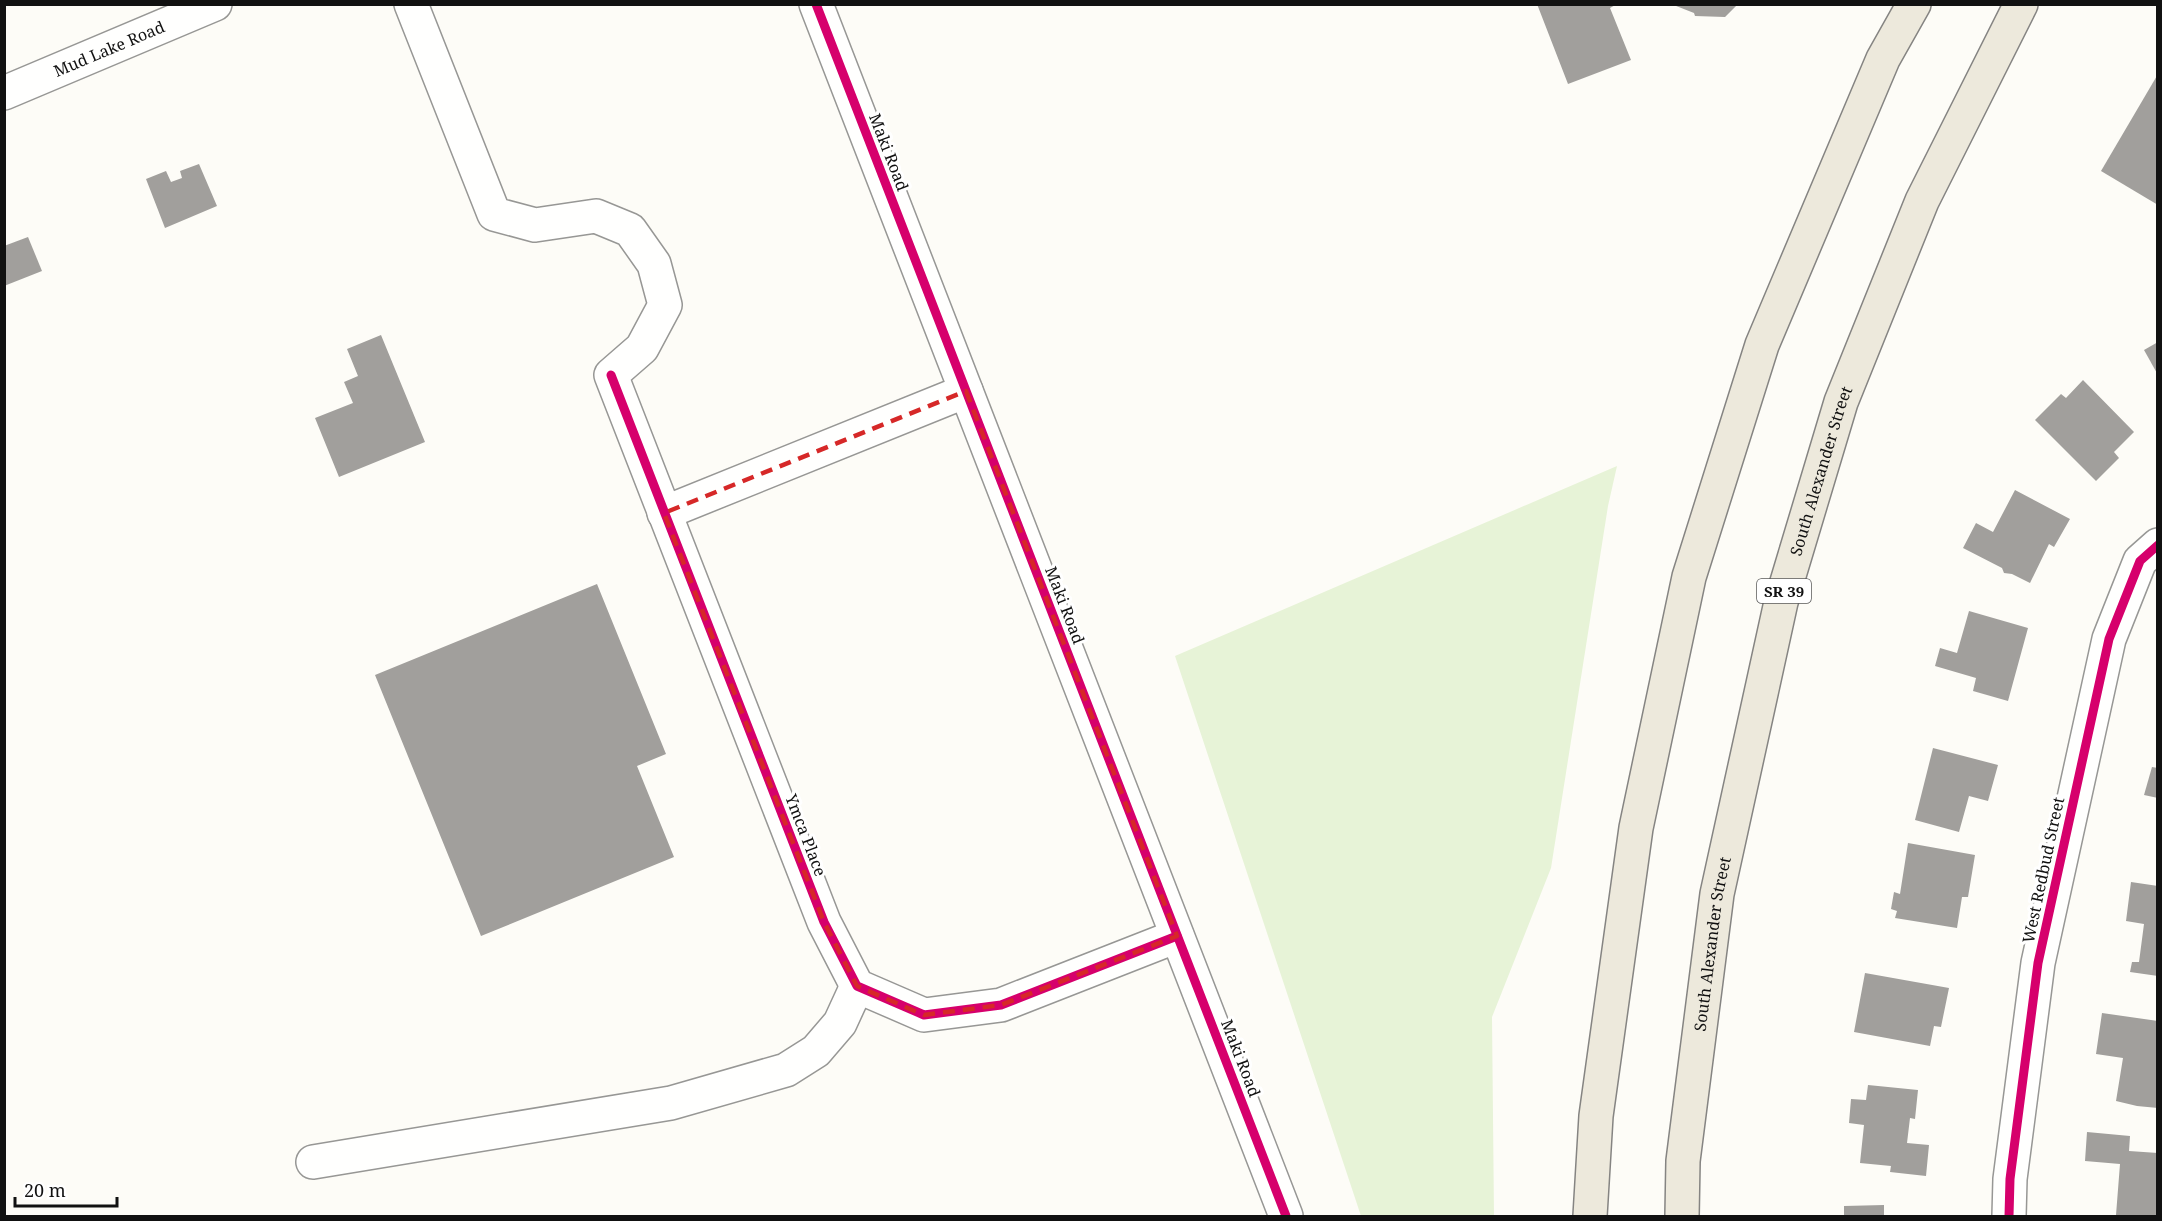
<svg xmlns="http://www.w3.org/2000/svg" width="2162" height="1221" font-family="'Noto Serif',serif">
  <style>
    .green { fill: #e7f3d7 }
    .building { fill: #a19f9c }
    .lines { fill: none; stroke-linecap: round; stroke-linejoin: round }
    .minor-casing { stroke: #979795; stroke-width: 36 }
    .major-casing { stroke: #858482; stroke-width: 36 }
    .minor { stroke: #fffffe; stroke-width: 33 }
    .major { stroke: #ede9dc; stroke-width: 33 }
    .cycleway-casing { stroke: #fff; stroke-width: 13 }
    .cycleway { stroke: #d6006c; stroke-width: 9 }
    .marked { fill: none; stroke: #d62828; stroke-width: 4.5; stroke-dasharray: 12 8; stroke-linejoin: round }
    .labels { text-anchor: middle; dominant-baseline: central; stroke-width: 6; stroke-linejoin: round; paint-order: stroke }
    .shield { fill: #fff; stroke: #585858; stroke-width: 1.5 }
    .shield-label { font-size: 15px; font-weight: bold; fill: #111 }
    .street-label { font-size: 16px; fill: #111; stroke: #fff }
  </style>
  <rect width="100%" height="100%" fill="#fdfcf7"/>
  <path class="green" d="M1617,466L1608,506L1551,868L1492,1017L1494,1216H1361L1175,656Z"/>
  <g class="building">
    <path d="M1537,4H1617L1610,8L1631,60L1568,84Z"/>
    <path d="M1671,4H1738L1725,17L1695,16L1694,13Z"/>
    <path d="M2158,74V205L2101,171Z"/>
    <path d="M199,164L217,206L165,228L146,179L166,171L171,182L182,178L180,171Z"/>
    <path d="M28,237L42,271L4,286V246Z"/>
    <path d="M381,335L425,442L339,477L315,418L353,403L344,382L358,376L347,349Z"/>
    <path d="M2158,342V375L2144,350Z"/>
    <path d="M2083,380L2134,432L2114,452L2119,458L2096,481L2035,420L2061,394L2066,398Z"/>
    <path d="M2015,490L2070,519L2054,547L2049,544L2030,583L2012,574L2004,573L2002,568L1963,548L1976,523L1993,532Z"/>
    <path d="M597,584L666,754L637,766L674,857L481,936L375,675Z"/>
    <path d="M1969,611L2028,628L2008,701L1973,691L1976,678L1935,666L1940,648L1957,653Z"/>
    <path d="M1933,748L1998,765L1988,801L1969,796L1959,832L1915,820Z"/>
    <path d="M2152,767L2158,768V798L2144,795Z"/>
    <path d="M1908,843L1975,855L1968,897H1962L1957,928L1895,918L1897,911L1891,909L1894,892L1900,894Z"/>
    <path d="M2131,882L2158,886V976L2130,972L2132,962H2139L2144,924L2126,921Z"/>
    <path d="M1865,973L1949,988L1941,1027L1934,1026L1930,1046L1854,1032Z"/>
    <path d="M2102,1013L2158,1021V1108L2137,1106L2116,1101L2123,1058L2096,1054Z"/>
    <path d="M1868,1085L1918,1090L1915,1119L1910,1118L1907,1143L1929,1145L1926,1176L1890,1172L1891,1166L1860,1163L1864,1125L1849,1123L1851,1099L1866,1100Z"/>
    <path d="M2087,1132L2130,1136L2129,1151L2158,1153V1216L2116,1215L2120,1164L2085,1161Z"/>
    <path d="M1884,1205V1216H1844V1206Z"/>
  </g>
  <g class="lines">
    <defs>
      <g id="minor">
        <path d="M411,4L494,214L535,225L596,216L630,230L654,264L665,305L642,348L611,375L824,922L857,986L924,1015L1001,1005L1177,936"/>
        <path d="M816,4L1286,1216"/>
        <path id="s1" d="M4,93L215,4"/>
        <path d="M664,513L966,391"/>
        <path d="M313,1162L671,1103L786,1070L816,1051L840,1023L857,986"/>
        <path d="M2009,1216L2010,1179L2038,963L2109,639L2140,561L2158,545"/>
      </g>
      <g id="major">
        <path d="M1590,1216L1596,1116L1636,828L1689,577L1762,345L1883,59L1914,4"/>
        <path id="s2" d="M1682,1216L1683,1161L1717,894L1781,602L1841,402L1922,201L2021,4"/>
      </g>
    </defs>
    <use href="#minor" class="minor-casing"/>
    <use href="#major" class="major-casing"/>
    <use href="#minor" class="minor"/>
    <use href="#major" class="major"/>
    <defs>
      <g id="cycleway">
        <path d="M816,4L1286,1216"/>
        <path d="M611,375L824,922L857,986L924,1015L1001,1005L1177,936"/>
        <path d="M2009,1216L2010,1179L2038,963L2109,639L2140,561L2158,545"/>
      </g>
    </defs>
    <use href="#cycleway" class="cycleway-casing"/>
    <use href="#cycleway" class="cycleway"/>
  </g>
  <path class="marked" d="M966,391L1177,936L1001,1005L924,1015L857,986L824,922L664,513Z"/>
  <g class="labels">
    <rect class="shield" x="1757" y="579" width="54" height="24" rx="4.5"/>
    <g class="shield-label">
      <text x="1784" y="591">SR 39</text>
    </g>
    <g class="street-label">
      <text stroke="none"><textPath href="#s1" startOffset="114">Mud Lake Road</textPath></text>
      <text transform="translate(889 152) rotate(69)">Maki Road</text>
      <text stroke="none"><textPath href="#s2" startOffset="760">South Alexander Street</textPath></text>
      <text transform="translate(1065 605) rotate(69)">Maki Road</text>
      <text transform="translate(806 835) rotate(69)">Ymca Place</text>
      <text transform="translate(2043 870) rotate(-78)">West Redbud Street</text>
      <text stroke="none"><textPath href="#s2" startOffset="274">South Alexander Street</textPath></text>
      <text transform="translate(1241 1058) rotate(69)">Maki Road</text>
    </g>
  </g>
  <rect width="2162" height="1221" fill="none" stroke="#111111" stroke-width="12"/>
  <path d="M15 1197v9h102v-9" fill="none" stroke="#111111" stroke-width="3"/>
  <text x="24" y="1197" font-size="18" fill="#111111" stroke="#ffffff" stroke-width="4.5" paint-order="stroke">20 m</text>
</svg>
